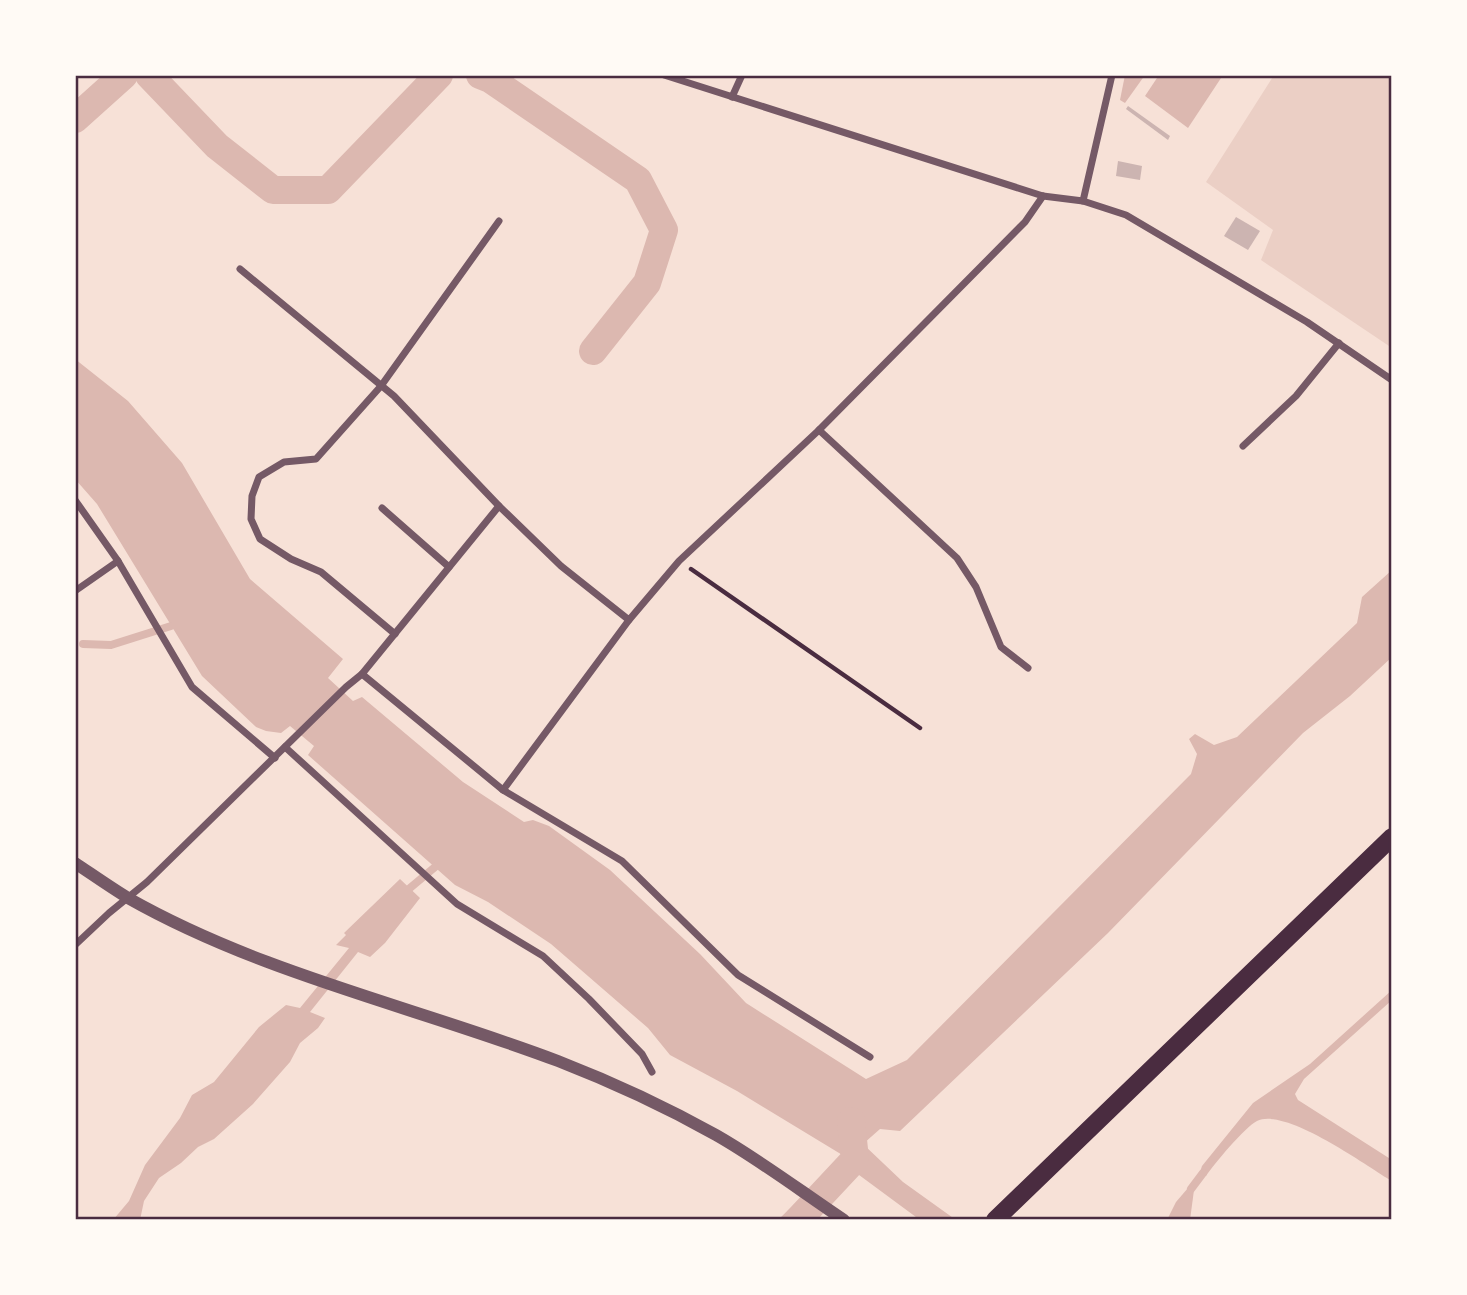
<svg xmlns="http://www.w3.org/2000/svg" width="1467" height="1295" font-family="Overpass,sans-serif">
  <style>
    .green { fill: #ebcfc5 }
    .water { fill: #dcb8b0 }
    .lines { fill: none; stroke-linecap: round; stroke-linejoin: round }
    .stream { stroke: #dcb8b0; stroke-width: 8 }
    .canal { stroke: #dcb8b0; stroke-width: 28 }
    .building { fill: #ccb4b1 }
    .path { stroke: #4a2c40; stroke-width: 4.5 }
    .minor { stroke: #755966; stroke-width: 7 }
    .tertiary { stroke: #755966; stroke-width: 12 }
    .primary { stroke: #4a2c40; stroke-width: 18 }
    .neatline { fill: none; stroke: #4a2c40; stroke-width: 2.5 }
  </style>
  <rect width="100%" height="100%" fill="#f7e1d7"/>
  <path class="green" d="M1274,75H1392V348L1261,260L1273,230L1206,182Z"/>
  <g class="water">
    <path d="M1125,75H1145L1125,103L1120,100Z"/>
    <path d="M1159,75H1223L1188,128L1145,96Z"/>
    <path d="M75,359L128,401L182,463L250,579L343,659L328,678L353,701L362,697L463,782L524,822L533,820L549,826L610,870L700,954L746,1003L866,1079L907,1060L1191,774L1197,754L1189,739L1195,734L1214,745L1237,737L1357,623L1362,597L1392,570V657L1350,696L1303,733L1108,933L900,1131L880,1129L863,1144L903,1182L956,1220H920L855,1172L811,1220H782L780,1218L844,1156L737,1091L670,1055L648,1028L551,944L488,902L455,885L308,755L314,746L290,726L281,733L266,731L256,727L202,676L97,504L75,479Z"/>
    <path d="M400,879L420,898L385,943L370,957L358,952L310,1012L325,1018L318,1028L300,1043L290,1062L253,1104L214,1139L198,1147L181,1163L159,1178L144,1201L140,1220H113L129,1201L145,1165L180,1118L192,1095L214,1082L259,1027L286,1005L300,1008L349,948L336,945L346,935L344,933Z"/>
    <path d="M1392,990V1000L1304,1079L1295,1094L1298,1100L1392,1160V1181C1365,1165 1286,1107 1257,1121C1245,1127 1214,1164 1206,1176L1200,1172L1202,1166L1253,1103L1310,1064Z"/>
    <path d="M1188,1188L1194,1190L1190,1220H1167L1176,1202Z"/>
  </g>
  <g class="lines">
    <g class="stream">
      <path d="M83,644L111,645L171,626"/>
      <path d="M410,888L435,867"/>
      <path d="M1191,1189L1203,1173"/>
    </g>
    <g class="canal">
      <path d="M149,75L217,146L273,190H328L439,75"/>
      <path d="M480,75L490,79L638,180L664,230L647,283L593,351"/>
      <path d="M75,119L124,75"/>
      <path d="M798,1220L855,1159L851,1121"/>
    </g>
  </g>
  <g class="building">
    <path d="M1128,106L1170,136L1168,140L1126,109Z"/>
    <path d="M1118,161L1142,166L1140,180L1116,176Z"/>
    <path d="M1236,217L1260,231L1248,250L1224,236Z"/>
  </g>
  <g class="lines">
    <path class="path" d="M691,569L920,728"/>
    <g class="minor">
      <path d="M664,75L1043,196L1083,201L1126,215L1307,322L1392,380"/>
      <path d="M732,97L742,75"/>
      <path d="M1083,201L1112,75"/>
      <path d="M240,269L394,396L499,506"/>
      <path d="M819,430L957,558L976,587L1001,647L1028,668"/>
      <path d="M1243,446L1296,396L1339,343"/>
      <path d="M75,500L118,561L192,687L275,758"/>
      <path d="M382,508L449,567"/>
      <path d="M75,591L118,561"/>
      <path d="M395,634L321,572L291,559L260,539L251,519L252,496L259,477L284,462L316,459L381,386L499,221"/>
      <path d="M285,747L457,904L543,956L589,999L642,1054L652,1072"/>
      <path d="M503,790L629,620"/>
      <path d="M75,945L109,913L147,882L346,687L362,674"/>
      <path d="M870,1057L738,975L622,861L503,790L362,674L499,506L561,566L629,620L679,561L819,430L1025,222L1043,196"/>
    </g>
    <path class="tertiary" d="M75,863C93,875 110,887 128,898C262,974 416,1007 558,1061C612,1082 666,1107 716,1135C760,1160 802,1192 844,1220"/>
    <path class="primary" d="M995,1220L1392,837"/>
  </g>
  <rect width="1467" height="1295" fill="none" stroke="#fffaf5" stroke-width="154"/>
  <rect x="77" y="77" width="1313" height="1141" class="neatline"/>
</svg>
